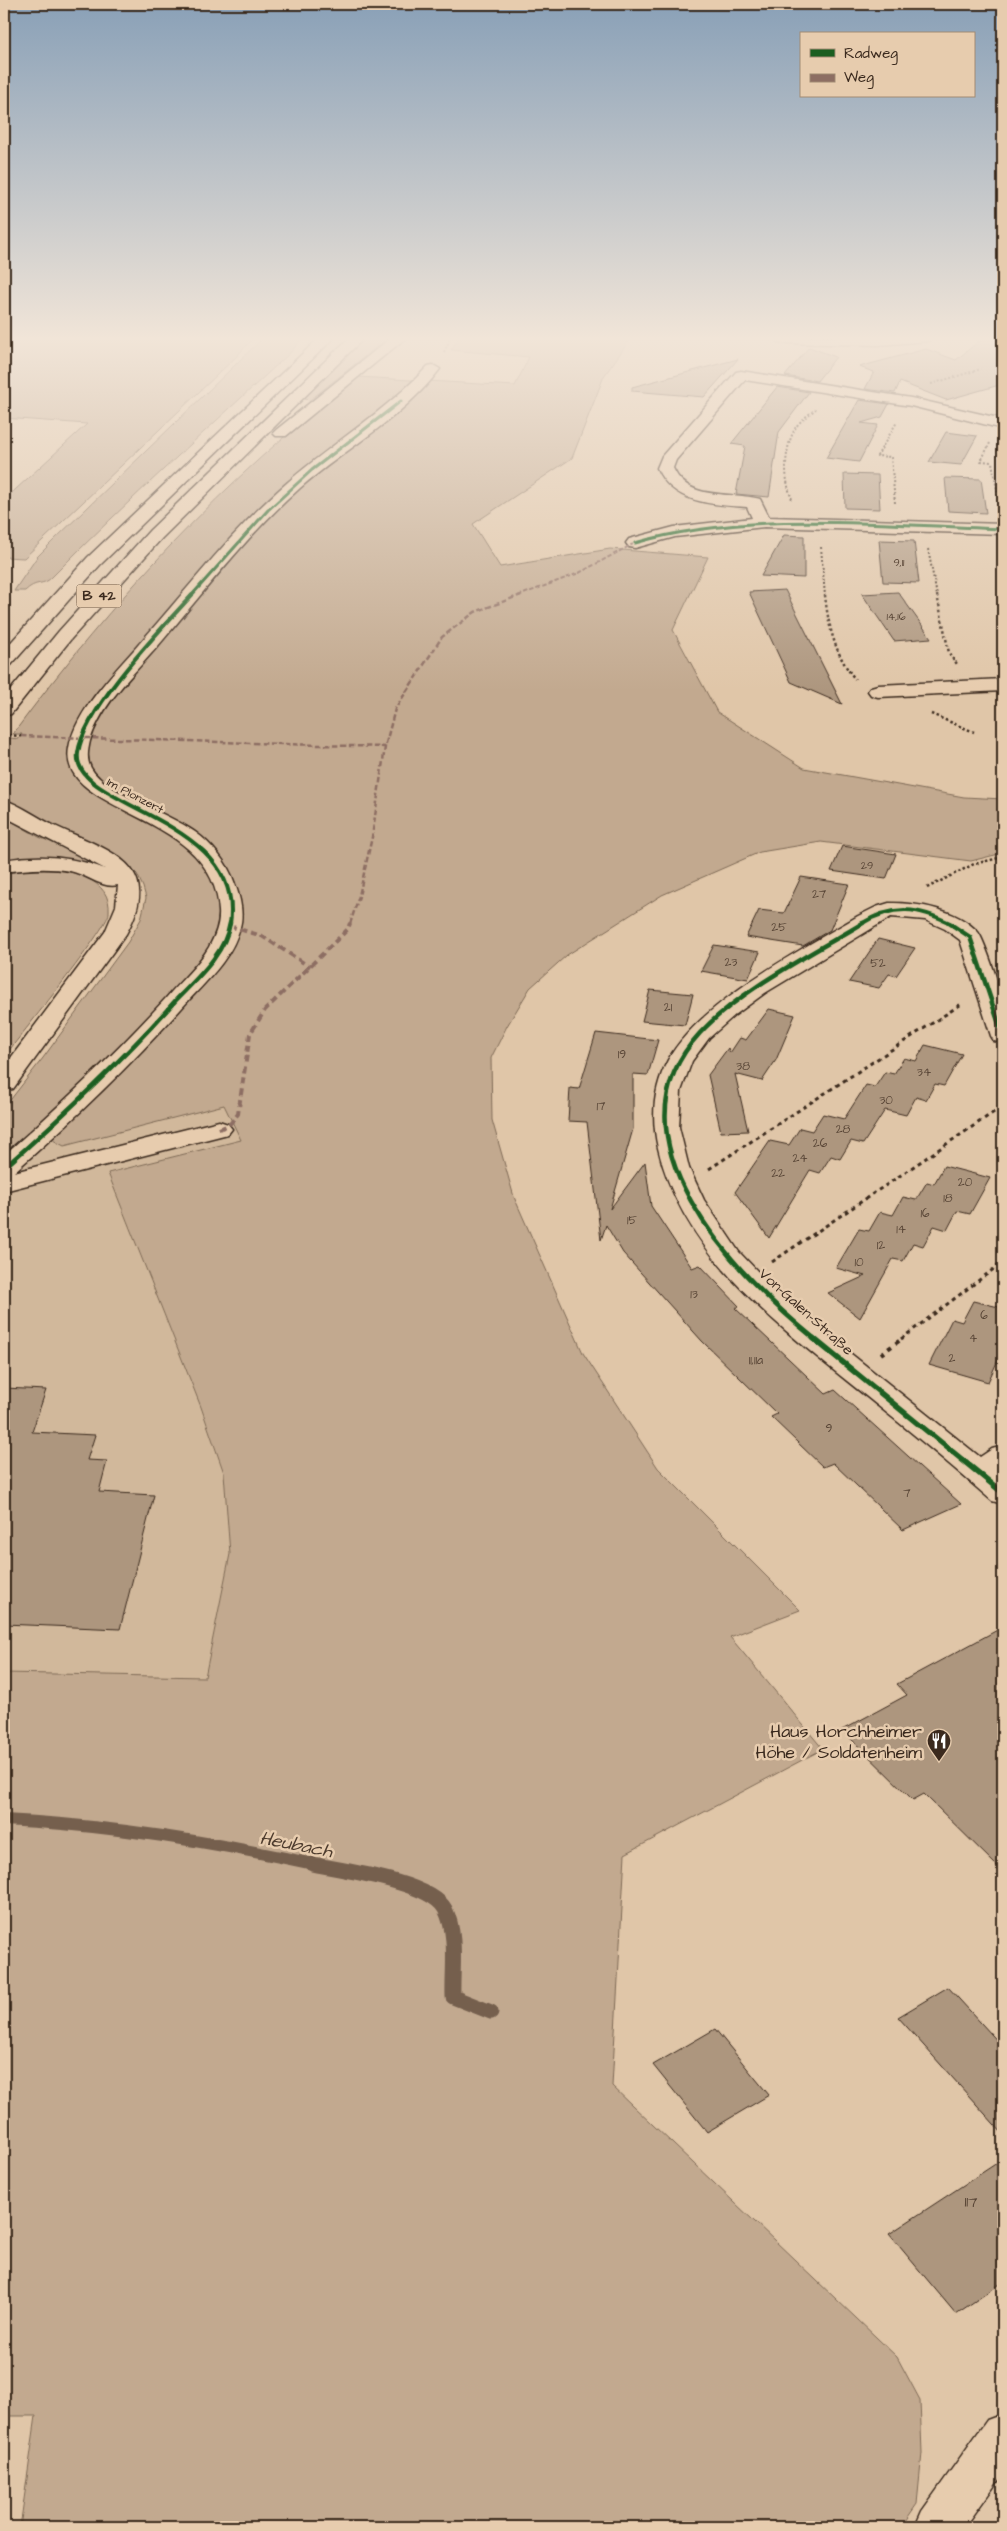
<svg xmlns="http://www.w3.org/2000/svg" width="1007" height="2531" font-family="'Architects Daughter',sans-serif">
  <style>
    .built { fill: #d1b89b }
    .green { fill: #c2a98f; stroke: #7e6a56 }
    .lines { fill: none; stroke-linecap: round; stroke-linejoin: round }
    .stream-far1 { stroke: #745f4e; stroke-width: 12 }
    .stream { stroke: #745f4e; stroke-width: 15 }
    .building { fill: #ad967e; stroke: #3b2a1e }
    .minor-casing { stroke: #3b2a1e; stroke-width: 3 }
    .highway-casing { stroke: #3b2a1e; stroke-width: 3 }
    .path-far3 { stroke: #3b2a1e; stroke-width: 2; stroke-dasharray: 2 2; stroke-linecap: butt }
    .path-far2 { stroke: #3b2a1e; stroke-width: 2.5; stroke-dasharray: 2.5 2.5; stroke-linecap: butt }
    .path-far1 { stroke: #3b2a1e; stroke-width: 3; stroke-dasharray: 4 4; stroke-linecap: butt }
    .path { stroke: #3b2a1e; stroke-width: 4; stroke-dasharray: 4.5 4.5; stroke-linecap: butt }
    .minor { fill: #e7ccae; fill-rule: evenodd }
    .highway { fill: #e7ccae; fill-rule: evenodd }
    .quiet-far2 { stroke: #8d6e63; stroke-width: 2; stroke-dasharray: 4.5 2; stroke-linecap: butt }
    .quiet-far1 { stroke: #8d6e63; stroke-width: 2.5; stroke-dasharray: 5.5 2.5; stroke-linecap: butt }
    .quiet { stroke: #8d6e63; stroke-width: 4; stroke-dasharray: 7 4; stroke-linecap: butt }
    .cycleway-far3-casing { stroke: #e7ccae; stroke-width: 5 }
    .cycleway-far2-casing { stroke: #e7ccae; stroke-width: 6 }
    .cycleway-far1-casing { stroke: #e7ccae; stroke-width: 8 }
    .cycleway-casing { stroke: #e7ccae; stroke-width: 9 }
    .cycleway-far3 { stroke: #1b5e20; stroke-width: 3 }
    .cycleway-far2 { stroke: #1b5e20; stroke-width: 4 }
    .cycleway-far1 { stroke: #1b5e20; stroke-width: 4.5 }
    .cycleway { stroke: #1b5e20; stroke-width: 5.5 }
    .labels { text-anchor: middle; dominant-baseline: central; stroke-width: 5; stroke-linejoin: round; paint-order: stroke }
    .far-number-label { font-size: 11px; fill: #584536 }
    .far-street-label { font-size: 12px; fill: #3b2a1e; stroke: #e7ccae }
    .number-label { font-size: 12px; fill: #584536 }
    .shield { fill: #e7ccae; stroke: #6f5b49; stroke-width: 1 }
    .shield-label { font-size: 14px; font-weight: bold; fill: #3b2a1e }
    .street-label { font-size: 15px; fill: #3b2a1e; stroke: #e7ccae }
    .near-number-label { font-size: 15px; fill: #584536 }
    .near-poi-label { font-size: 18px; fill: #3b2a1e; stroke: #e7ccae; text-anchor: end }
    .near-water-label { font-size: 19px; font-style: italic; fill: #4e3c2e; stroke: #e7ccae }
  </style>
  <rect width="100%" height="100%" fill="#e0c6a8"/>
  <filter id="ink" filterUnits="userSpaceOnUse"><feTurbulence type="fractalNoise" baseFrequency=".02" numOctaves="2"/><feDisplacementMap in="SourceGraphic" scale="10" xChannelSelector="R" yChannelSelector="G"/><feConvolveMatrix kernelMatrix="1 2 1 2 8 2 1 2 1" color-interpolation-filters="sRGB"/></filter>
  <g filter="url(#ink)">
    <path class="built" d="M224,1105L242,1141L108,1173L201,1407L224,1473L230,1554L205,1677L4,1673V1160L36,1131L64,1145Z"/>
    <g class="green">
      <path d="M4,337H254L237,356L24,558L4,557V500L87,424L4,418Z"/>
      <path d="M264,337H303L291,352C210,427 128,500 51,578C43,586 36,580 25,591H14L37,557L55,539Z"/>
      <path d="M366,337H389L310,400L304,399Z"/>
      <path d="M459,337H632L604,376L572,458L473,524L500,567L610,549L708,557L673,630L717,712L804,768L964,797L1003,799V853L971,861L821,842L760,852L662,895L567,955L530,988L507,1026L491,1058L492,1120L514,1197L583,1353L658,1468L800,1610L730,1637L823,1749L625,1854L612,2086L897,2357L920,2400L922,2453L917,2504L901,2527H20L36,2416H4V1673L205,1677L230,1554L224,1473L201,1407L108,1173L241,1140L224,1105L64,1146L36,1131L4,1160V1108L43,1058L128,942L141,919L146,898L143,887L137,874L126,863L101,848L53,827L17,807L6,797L4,750L10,738L19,739L22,734H13C112,600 225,478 358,377L515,386L529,357L451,350Z"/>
      <path d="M4,817L39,837L86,857L87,862L57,857L4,860Z"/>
      <path d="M45,868C71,871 112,878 109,913C108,928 19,1037 4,1057V873Z"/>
    </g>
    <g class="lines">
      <path class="stream-far1" d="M4,1820C110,1825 214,1842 318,1865"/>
      <path class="stream" d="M312,1864C342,1870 431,1882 445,1909C458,1934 452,1970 453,1997L491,2012"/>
    </g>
    <g class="building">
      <path d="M984,337L1003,339V384L946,400L900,382L895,393L865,389L874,372L859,367L926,349L956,360Z"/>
      <path d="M809,347L836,357L817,381L785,376Z"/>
      <path d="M738,359L704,397L632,391V387Z"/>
      <path d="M777,387L809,392L779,432L769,497L736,494L745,446L731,444Z"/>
      <path d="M859,400L889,404L882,417L861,423L878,425L859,462L826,458Z"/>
      <path d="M946,432L977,436L961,465L929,462Z"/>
      <path d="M844,474L878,475L880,509L845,508Z"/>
      <path d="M945,478L981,479L986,513L948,511Z"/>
      <path d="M784,535L804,536V578L761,576Z"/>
      <path d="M879,540L914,541L919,583L883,582Z"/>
      <path d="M785,590L842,704L791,682L749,592Z"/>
      <path d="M898,592L931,638L894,641L862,594Z"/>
      <path d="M842,846L896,854L886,879L831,871Z"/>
      <path d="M801,877L849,884L830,930L803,946L746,937L759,910L784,913Z"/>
      <path d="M878,939L915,948L896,976L889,974L879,988L849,982Z"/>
      <path d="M714,945L760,952L748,979L701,971Z"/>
      <path d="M650,990L693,994L685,1025L642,1021Z"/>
      <path d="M769,1009L795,1015L776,1060L762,1081L735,1074L748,1131L721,1132L708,1075L728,1048L730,1053L740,1038L746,1040Z"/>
      <path d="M596,1033L658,1040L648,1075L633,1074V1129L610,1209L645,1162L651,1206L692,1268L700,1265L739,1306L735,1308L826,1394L835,1390L961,1504L903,1530L833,1463L823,1467L771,1417L777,1414L702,1341L623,1253L606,1225L601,1240L587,1122L568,1121L570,1088L579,1089Z"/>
      <path d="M925,1045L962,1054L944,1086L935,1084L926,1100L916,1097L906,1115L885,1110L863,1144L851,1141L840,1159L831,1156L820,1173L810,1170L769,1238L735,1192L770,1141L789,1145L800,1128L812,1131L823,1114L844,1119L866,1085L875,1087L885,1072L894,1074L904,1058L916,1061Z"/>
      <path d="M944,1166L990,1178L970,1214L957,1211L947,1230L934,1226L923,1246L913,1243L903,1261L893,1259L860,1318L828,1293L865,1276L836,1268L859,1229L869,1231L880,1212L893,1215L903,1197L916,1200L927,1182L934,1184Z"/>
      <path d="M973,1301L1003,1308V1349L988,1382L929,1365L952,1319L962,1322Z"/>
      <path d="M4,1388L46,1390L32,1432L95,1435L87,1460L107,1461L99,1492L154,1495L120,1629L4,1624Z"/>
      <path d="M1003,1627V1872L924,1794L913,1800L842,1730L907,1695L897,1684Z"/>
      <path d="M948,1987L1003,2047V2134L898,2017Z"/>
      <path d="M715,2029L769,2095L707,2132L653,2065Z"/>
      <path d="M1003,2159V2282L956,2314L889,2234Z"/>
    </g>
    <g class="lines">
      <defs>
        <g id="minor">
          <path d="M778,337H935L928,341L879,345L783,343L778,342L776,339Z"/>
          <path d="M433,365L440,369C403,418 346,448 300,488C247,535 204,592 158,646C134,674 101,704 90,741C88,750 86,759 91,768C105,793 169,813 195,832C212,844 228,863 235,884C240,897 244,913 240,927C233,956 209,979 189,1000C135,1061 76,1118 14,1172L219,1121L228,1124L232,1129L228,1134L4,1191V1155C61,1105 115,1054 166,998C180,981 198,966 209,947C215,936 220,924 219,911C215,811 57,815 69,748C75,711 115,672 139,644C188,589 232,530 288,482C334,442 386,411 428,366Z"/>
          <path d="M741,371L911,398L1003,419V429L911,406L745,380L676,460L673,468C688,502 731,491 760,499L769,517L1003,524V534L764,527L675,537L635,548L629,547L626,543L629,539L674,527L752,518L747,507C713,505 672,503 657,468L662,456L736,372Z"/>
          <path d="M1003,679V691L878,697L871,695L868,691L871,687L878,685Z"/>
          <path d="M889,903C918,903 957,909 978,932C984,939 1001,990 1003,1001C1006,1014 1003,1030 1003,1043L994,1041L991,1036L960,940L945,929L925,920L891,917L765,993L735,1015L709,1038L692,1061L681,1091L679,1127L689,1168L704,1200L739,1252L763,1277L815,1325L980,1457L992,1449L1003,1446V1470L999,1473L1003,1476V1504L992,1501C955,1468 916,1436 877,1405C792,1336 684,1261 658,1148C651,1118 653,1088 668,1060C700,1002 801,950 858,916L876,907Z"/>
          <path d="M1003,2414V2474L965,2527H915L922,2511L987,2420Z"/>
        </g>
        <g id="highway">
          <path d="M320,337H335L100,565L11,665L4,667V650L88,557Z"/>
          <path d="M350,337H365L162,538L71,639L11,714L4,716V698L59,631L150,530Z"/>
          <path d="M392,337H407L286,436H276L273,433L276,430Z"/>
          <path d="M4,800C20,804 39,819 55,826C108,851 166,863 126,934L13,1089L4,1091V1067L105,932L116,906L118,885C102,889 86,874 70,871C48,867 26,869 4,872V860C39,854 72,856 105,869L9,819L4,816Z"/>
        </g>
      </defs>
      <use href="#minor" class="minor-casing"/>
      <use href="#highway" class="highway-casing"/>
      <g class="path-far3">
        <path d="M444,352L451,337"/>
        <path d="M931,384L981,369"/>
        <path d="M990,443L981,461L992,462L1000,507"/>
        <path d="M792,499C783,478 784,447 796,427C801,420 809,414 816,409"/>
        <path d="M895,503L891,457L877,456L897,422"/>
        <path d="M821,547L825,596"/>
        <path d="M928,549L937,596"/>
      </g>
      <g class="path-far2">
        <path d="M825,595C828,625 835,655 855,679"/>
        <path d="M937,595L949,653L957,664"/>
        <path d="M931,714L974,732"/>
        <path d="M4,735L21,736"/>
        <path d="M927,888L974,864L1003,857"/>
      </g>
      <g class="path-far1">
        <path d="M709,1169L963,1003"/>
        <path d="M772,1262L1003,1106"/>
        <path d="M901,1339L1003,1262"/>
      </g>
      <path class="path" d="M881,1354L903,1338"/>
      <use href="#minor" class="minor"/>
      <use href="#highway" class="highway"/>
      <path class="quiet-far2" d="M518,596L579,573L635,543"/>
      <g class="quiet-far1">
        <path d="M21,736L385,747"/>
        <path d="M350,924L359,896L372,837L385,747L395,709L442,637L475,612L521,595"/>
      </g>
      <g class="quiet">
        <path d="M229,926L262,936L310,967"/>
        <path d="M219,1129L229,1125L238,1114L250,1034L265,1010L348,929L350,923"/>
      </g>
      <defs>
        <g id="cycleway-far3">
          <path d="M635,543C752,510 883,525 1003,529"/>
          <path d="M191,596L268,510L312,470L401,401"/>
        </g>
        <g id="cycleway-far2">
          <path d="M192,595C161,629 84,709 78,753C70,808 246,817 230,924"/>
          <path d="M861,924C894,904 918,907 952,924"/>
        </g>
        <g id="cycleway-far1">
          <path d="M949,923L970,937L1003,1036"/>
          <path d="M4,1168C64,1115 123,1060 176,1000C197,978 225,954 230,923"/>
          <path d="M815,1339C734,1273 603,1138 700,1033C741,989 812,954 863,923"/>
        </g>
        <path id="cycleway" d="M813,1338L1003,1493"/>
      </defs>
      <use href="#cycleway-far3" class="cycleway-far3-casing"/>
      <use href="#cycleway-far2" class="cycleway-far2-casing"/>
      <use href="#cycleway-far1" class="cycleway-far1-casing"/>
      <use href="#cycleway" class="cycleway-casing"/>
      <use href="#cycleway-far3" class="cycleway-far3"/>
      <use href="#cycleway-far2" class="cycleway-far2"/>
      <use href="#cycleway-far1" class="cycleway-far1"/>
      <use href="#cycleway" class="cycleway"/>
    </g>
  </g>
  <linearGradient id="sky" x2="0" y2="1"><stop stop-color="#89a0b7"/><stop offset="0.49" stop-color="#f1e5d8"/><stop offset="1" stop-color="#f1e5d8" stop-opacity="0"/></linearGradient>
  <rect width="1007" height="691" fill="url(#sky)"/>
  <defs>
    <symbol id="restaurant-pin" viewBox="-11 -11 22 30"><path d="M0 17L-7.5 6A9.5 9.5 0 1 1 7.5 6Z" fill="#3b2a1e" stroke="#e7ccae"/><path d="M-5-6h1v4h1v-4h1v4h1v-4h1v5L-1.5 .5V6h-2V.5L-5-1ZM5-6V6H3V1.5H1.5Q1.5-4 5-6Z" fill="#fff"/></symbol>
  </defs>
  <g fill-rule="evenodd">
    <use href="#restaurant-pin" x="925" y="1727" width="28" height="38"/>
  </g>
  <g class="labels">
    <g class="far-number-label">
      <text x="899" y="562">9,11</text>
      <text x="896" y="616">14,16</text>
      <text x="867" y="865">29</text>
    </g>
    <g class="far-street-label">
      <text transform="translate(135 796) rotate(28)">Im Plonzert</text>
    </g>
    <g class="number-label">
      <text x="819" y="894">27</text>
      <text x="779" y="927">25</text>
      <text x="731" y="962">23</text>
      <text x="878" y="963">52</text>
      <text x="668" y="1007">21</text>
      <text x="622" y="1054">19</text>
      <text x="743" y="1066">38</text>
      <text x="924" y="1072">34</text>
      <text x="886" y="1100">30</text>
      <text x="601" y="1106">17</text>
      <text x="843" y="1129">28</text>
      <text x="820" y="1143">26</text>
      <text x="800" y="1158">24</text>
      <text x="778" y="1173">22</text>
      <text x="965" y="1182">20</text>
      <text x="948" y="1198">18</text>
      <text x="925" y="1213">16</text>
      <text x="632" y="1220">15</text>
      <text x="901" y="1229">14</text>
      <text x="881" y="1245">12</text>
      <text x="859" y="1262">10</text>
      <text x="694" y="1294">13</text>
      <text x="984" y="1315">6</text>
      <text x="973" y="1338">4</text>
      <text x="952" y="1358">2</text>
      <text x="756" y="1360">11,11a</text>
      <text x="829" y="1428">9</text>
      <text x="907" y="1493">7</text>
    </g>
    <rect class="shield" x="76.5" y="584.5" width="45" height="23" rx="4"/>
    <g class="shield-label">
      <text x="99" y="596">B 42</text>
    </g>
    <g class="street-label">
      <text transform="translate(806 1312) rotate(42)">Von-Galen-Straße</text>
    </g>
    <g class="near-number-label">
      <text x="971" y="2202">117</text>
    </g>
    <g class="near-poi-label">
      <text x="922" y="1731">Haus Horchheimer<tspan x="922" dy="21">Höhe / Soldatenheim</tspan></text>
    </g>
    <g class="near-water-label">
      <text transform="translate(296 1845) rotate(11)">Heubach</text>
    </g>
  </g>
  <rect width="1007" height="2531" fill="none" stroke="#e7ccae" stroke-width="20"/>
  <rect x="10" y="10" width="987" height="2511" fill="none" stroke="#3b2a1e" stroke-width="2" filter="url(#ink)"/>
  <rect x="800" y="32" width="175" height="65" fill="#e7ccae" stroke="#a28b74"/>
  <rect x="810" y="49" width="25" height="8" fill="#1b5e20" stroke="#a28b74"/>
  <text x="844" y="58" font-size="15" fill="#3b2a1e">Radweg</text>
  <rect x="810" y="74" width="25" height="8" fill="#8d6e63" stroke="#a28b74"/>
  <text x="844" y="82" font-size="15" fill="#3b2a1e">Weg</text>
</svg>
